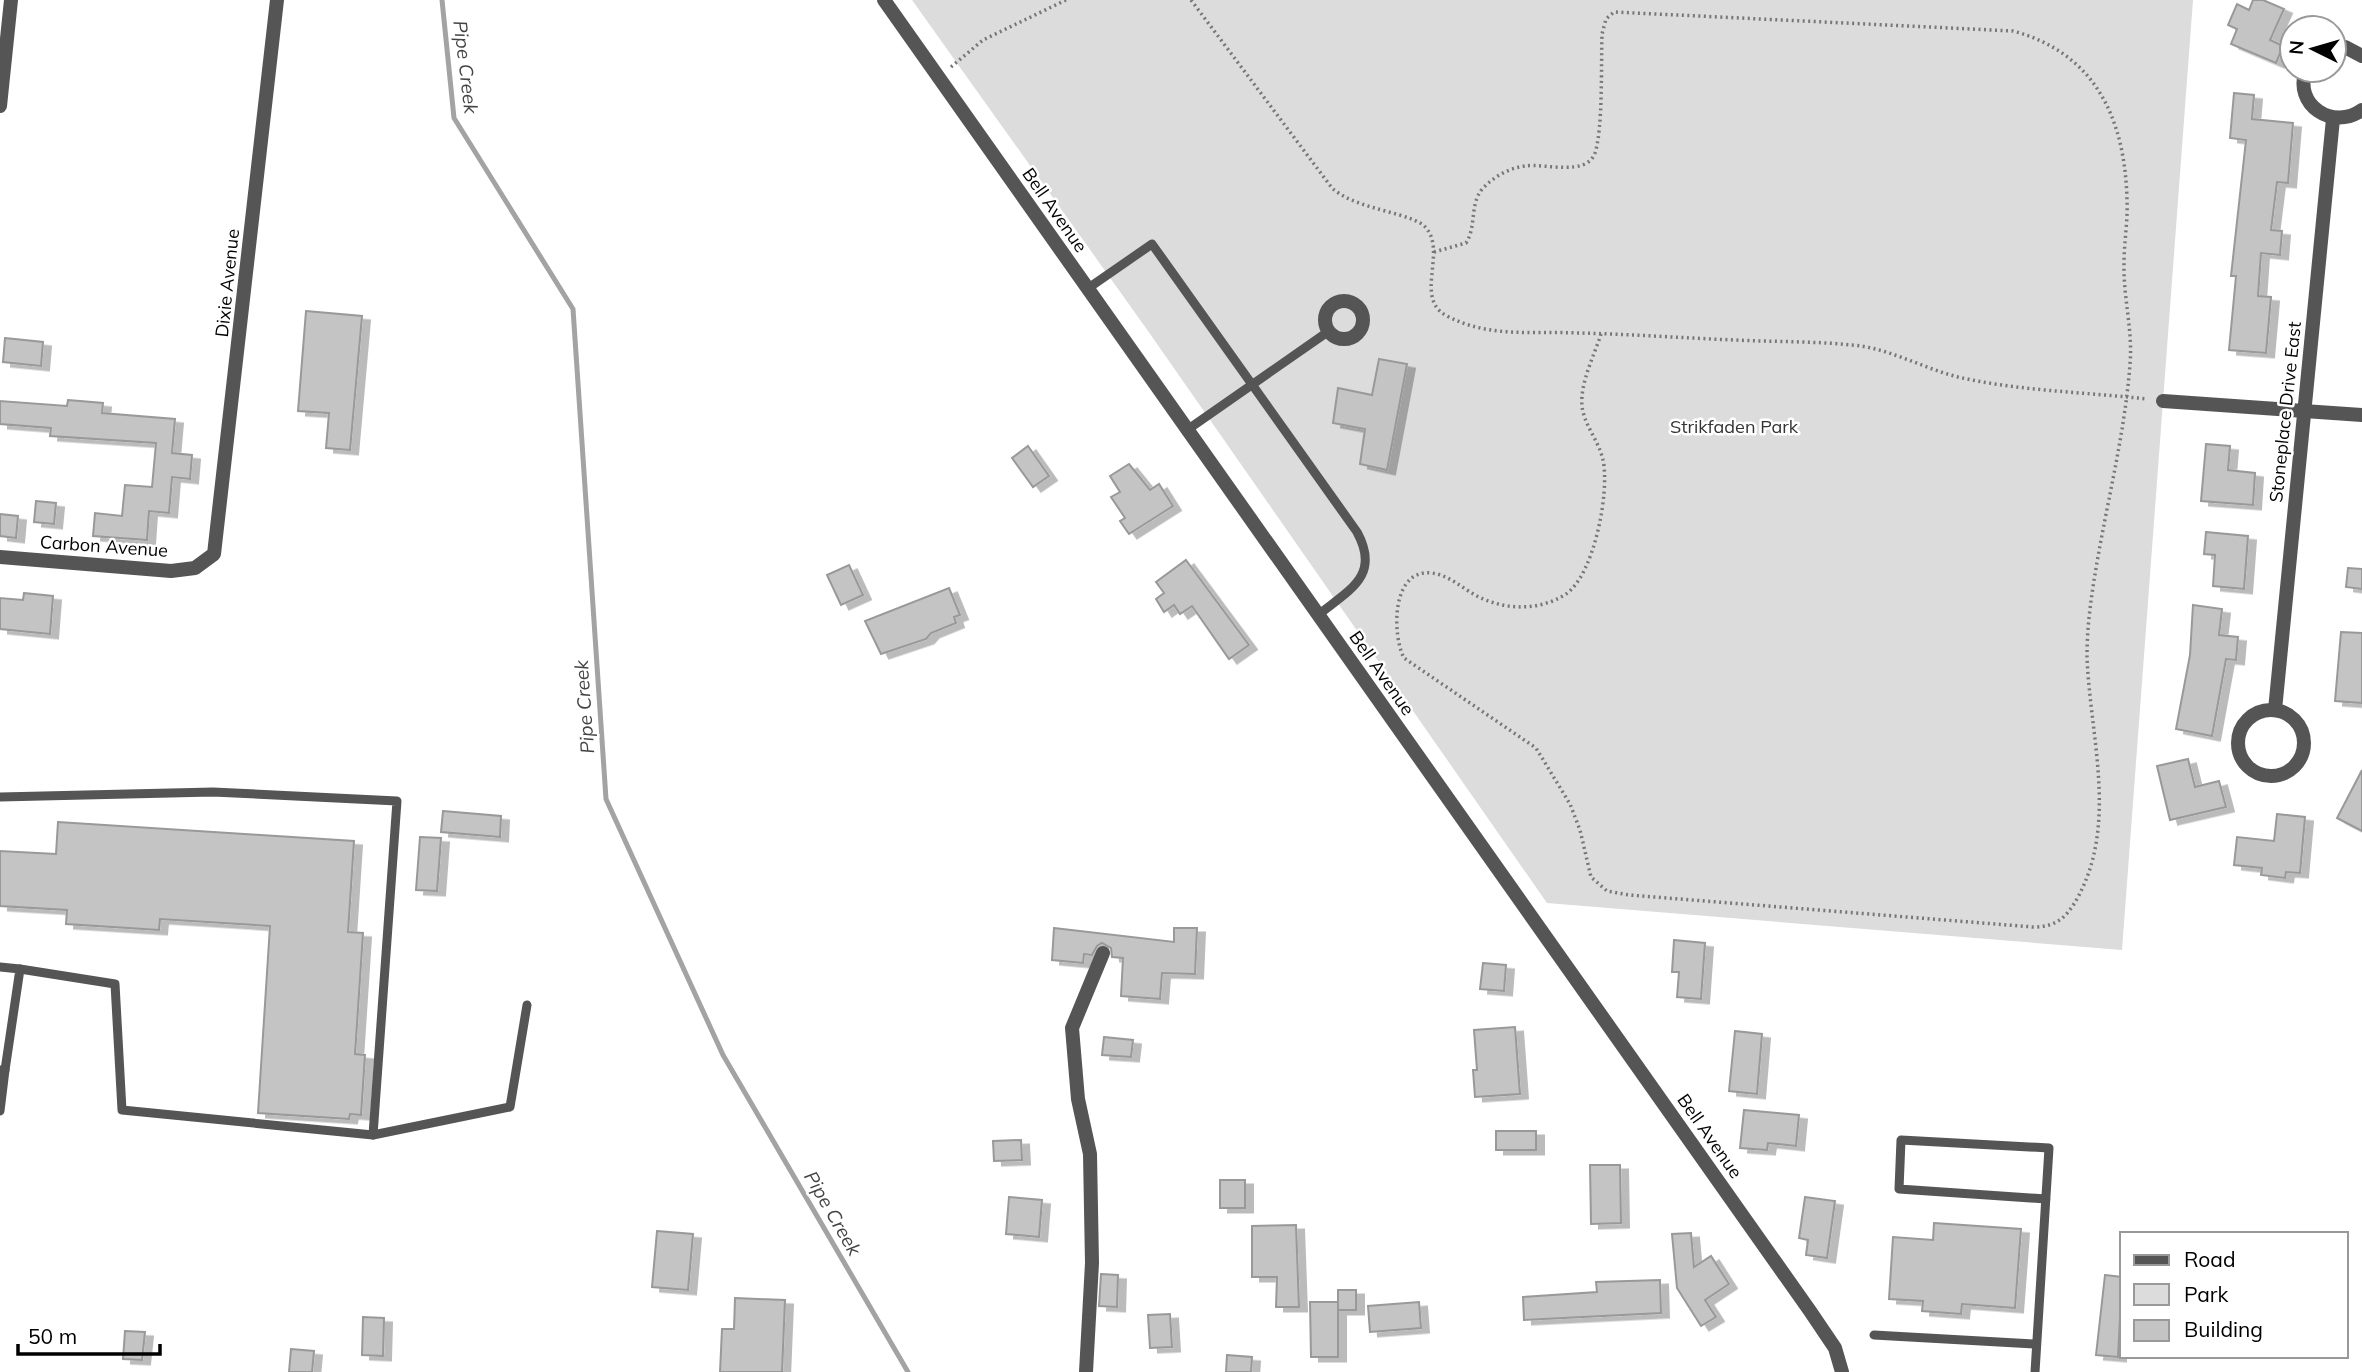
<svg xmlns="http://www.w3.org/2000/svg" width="2362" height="1372" font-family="Mulish,sans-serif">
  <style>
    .green { fill: #dcdcdc }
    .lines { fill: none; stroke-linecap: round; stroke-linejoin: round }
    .stream { stroke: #a3a3a3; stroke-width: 5 }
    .building { fill: #c4c4c4; stroke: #999; stroke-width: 2; filter: url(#shadow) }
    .path { stroke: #777; stroke-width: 3.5; stroke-dasharray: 2 3.5; stroke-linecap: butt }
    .lane { stroke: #555; stroke-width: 9 }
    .street { stroke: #555; stroke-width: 14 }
    .labels { text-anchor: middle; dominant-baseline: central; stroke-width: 5; stroke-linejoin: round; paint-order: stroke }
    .street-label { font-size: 18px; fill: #000; stroke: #fff }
    .park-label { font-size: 18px; fill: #333; stroke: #fff }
    .water-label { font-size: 19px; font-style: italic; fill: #444; stroke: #fff }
  </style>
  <defs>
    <filter id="shadow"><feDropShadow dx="8" dy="4.5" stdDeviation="0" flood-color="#0004"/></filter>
  </defs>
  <rect width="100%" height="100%" fill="#fff"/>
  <path class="green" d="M912,0H2193L2122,950L1547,903L1148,331Z"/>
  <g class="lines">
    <path class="stream" d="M442,0L454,118L573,309L606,799L723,1055L908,1372"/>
  </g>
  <g class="building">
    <path d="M2253,0H2263L2284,9L2270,40L2283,46L2276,63L2231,44L2237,29L2228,25L2237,4L2249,10Z"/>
    <path d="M2234,93L2254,95L2252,119L2293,123L2288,183L2277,182L2271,230L2282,231L2280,255L2261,253L2258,296L2271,297L2266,353L2229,350L2236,276H2231L2246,140L2230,138Z"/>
    <path d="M306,311L362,316L350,450L326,448L329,413L298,411Z"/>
    <path d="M5,338L43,342L41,366L3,362Z"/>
    <path d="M1379,359L1407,364L1387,470L1360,464L1365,429L1333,423L1338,388L1372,395Z"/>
    <path d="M68,400L103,403L102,413L175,419L172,453L192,455L190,479L172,477L169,513L149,511L147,540L93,536L95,513L122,516L125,485L152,487L156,443L50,436L51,428L0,424V401L67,406Z"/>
    <path d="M2206,444L2230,446L2228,470L2255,473L2253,505L2201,501Z"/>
    <path d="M1028,446L1049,476L1033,487L1012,458Z"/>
    <path d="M1129,464L1150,490L1159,484L1173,506L1129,534L1120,521L1125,518L1111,497L1120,492L1110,476Z"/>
    <path d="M36,501L56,503L54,524L34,522Z"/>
    <path d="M0,514L18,516L16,538L0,536Z"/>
    <path d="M2206,532L2248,536L2244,589L2213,586L2215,555L2204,554Z"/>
    <path d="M1186,560L1249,645L1229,659L1192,606L1180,614L1174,605L1164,612L1156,599L1164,593L1156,582Z"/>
    <path d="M849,565L863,595L841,605L827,575Z"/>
    <path d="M2348,568L2362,569V589L2346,587Z"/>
    <path d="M949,588L960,615L954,617L956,623L931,633L926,639L881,654L865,621Z"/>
    <path d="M24,593L53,596L50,634L0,629V598L23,600Z"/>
    <path d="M2193,605L2222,609L2219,635L2238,637L2236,660L2226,659L2212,736L2176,729L2190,655Z"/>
    <path d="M2341,632L2362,633V703L2335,701Z"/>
    <path d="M2188,759L2195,787L2219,781L2226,807L2170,820L2157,766Z"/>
    <path d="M2362,770V831L2337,818Z"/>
    <path d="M443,811L501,816L500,837L441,832Z"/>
    <path d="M2277,814L2305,817L2300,873L2286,872L2285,878L2261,875L2262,868L2234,865L2237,837L2274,841Z"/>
    <path d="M58,822L354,841L348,932L363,933L355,1054L365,1055L361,1115L350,1114L349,1119L258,1113L270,926L160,919L159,930L66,924L67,910L0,906V851L56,854Z"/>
    <path d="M420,837L441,838L437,891L416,890Z"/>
    <path d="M1054,928L1174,942V928H1197L1195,974L1162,973L1160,999L1121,996L1123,958L1112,957L1111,948L1102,943L1097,946L1092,955L1084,954L1083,963L1052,960Z"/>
    <path d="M1674,940L1705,943L1701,999L1677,997L1679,972H1672Z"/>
    <path d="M1483,963L1506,965L1504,991L1480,989Z"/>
    <path d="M1515,1027L1520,1094L1475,1097L1473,1070H1477L1474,1030Z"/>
    <path d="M1735,1031L1762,1034L1757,1094L1729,1091Z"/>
    <path d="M1104,1037L1133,1040L1131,1057L1102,1055Z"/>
    <path d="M1744,1110L1799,1115L1796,1146L1768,1143L1767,1150L1740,1148Z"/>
    <rect x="1496" y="1131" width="40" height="19"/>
    <path d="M1021,1140L1022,1160L994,1161L993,1141Z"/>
    <path d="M1590,1165H1620L1621,1223L1591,1224Z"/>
    <rect x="1220" y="1180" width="25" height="28"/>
    <path d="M1009,1197L1042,1200L1039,1237L1006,1234Z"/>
    <path d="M1805,1197L1835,1201L1827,1258L1806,1255L1808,1240L1799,1238Z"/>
    <path d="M1934,1223L2021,1229L2015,1308L1962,1304L1961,1314L1922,1311L1923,1301L1889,1299L1893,1237L1933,1240Z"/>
    <path d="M1296,1225L1299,1307H1276L1277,1277H1252V1226Z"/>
    <path d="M657,1231L693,1234L688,1290L652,1287Z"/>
    <path d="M1691,1233L1694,1267L1711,1256L1729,1284L1705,1300L1716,1317L1701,1326L1677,1288L1672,1234Z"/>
    <path d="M1101,1274L1118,1275L1117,1307L1099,1306Z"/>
    <path d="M2105,1275L2122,1277L2118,1357L2096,1355Z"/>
    <path d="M1660,1280L1661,1313L1524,1320L1523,1297L1597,1292L1596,1282Z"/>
    <rect x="1338" y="1290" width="18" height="20"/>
    <path d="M735,1298L785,1300L782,1372H720L722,1329H734Z"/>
    <path d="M1310,1302H1338V1357H1311Z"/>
    <path d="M1419,1302L1421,1328L1370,1332L1368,1306Z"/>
    <path d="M1170,1314L1172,1347L1150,1348L1148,1315Z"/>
    <path d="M363,1317L384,1318L383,1356L362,1355Z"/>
    <path d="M125,1331L145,1332L142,1360L123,1359Z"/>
    <path d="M291,1349L314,1351L312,1372H289Z"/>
    <path d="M1227,1355L1252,1357L1251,1372H1226Z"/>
  </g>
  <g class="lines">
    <g class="path">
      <path d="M1191,0L1332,188C1357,211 1415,212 1427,229C1446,254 1414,299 1447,316C1489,338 1531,331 1577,333C1629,334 1682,338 1735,340C1774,342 1813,341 1852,345C1889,348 1922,368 1958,377C2019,391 2084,392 2147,399"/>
      <path d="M951,67L983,40L1066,0"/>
      <path d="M1434,252L1466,243C1477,226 1469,204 1483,188C1495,176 1509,168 1525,166C1545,163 1586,177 1595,153C1603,129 1601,63 1602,34L1606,19L1614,12L2013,31C2095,53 2125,118 2127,200C2128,221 2124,242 2124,263C2123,297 2133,330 2130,364C2124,446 2100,527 2090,609C2088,625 2087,641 2087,657C2090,736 2118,823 2078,897C2067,917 2057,927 2033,927L1629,895L1607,891L1591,877L1580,830L1570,804L1536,748L1404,658C1392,635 1391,568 1432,573C1448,575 1461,587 1475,595C1503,610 1538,612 1566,594C1594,575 1610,492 1603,460C1599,441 1584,425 1582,406C1580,383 1594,356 1601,334"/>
    </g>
    <g class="lane">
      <path d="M1087,289L1152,244L1357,532C1381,576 1349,590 1318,615"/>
      <path d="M1187,430L1329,331"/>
      <path d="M0,797L213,792L397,801L373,1135L122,1110L115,984L20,969"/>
      <path d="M0,967L20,969L5,1070"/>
      <path d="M0,1070H5L0,1111"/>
      <path d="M373,1135L510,1107L527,1005"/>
      <path d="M1874,1335L2036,1344"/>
      <path d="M2035,1372L2049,1148L1901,1140L1899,1189L2046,1199"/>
    </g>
    <g class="street">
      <path d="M884,0L1810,1311L1835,1348L1842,1372"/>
      <path d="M2334,48L2345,47L2362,56"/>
      <path d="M2306,70C2293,105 2333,131 2362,110"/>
      <path d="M0,106L11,0"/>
      <circle cx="1344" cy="320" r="19"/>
      <path d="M2163,401L2362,415"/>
      <path d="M0,557L171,571L195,568L214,554L277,0"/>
      <circle cx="2271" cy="743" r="33"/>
      <path d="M2275,710L2333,119"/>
      <path d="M1086,1372L1092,1263L1090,1154L1078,1099L1072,1028L1103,953"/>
    </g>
  </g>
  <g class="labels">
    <g class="street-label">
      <text transform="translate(1055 210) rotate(55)">Bell Avenue</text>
      <text transform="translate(227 283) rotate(-84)">Dixie Avenue</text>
      <text transform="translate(2285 412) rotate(-84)">Stoneplace Drive East</text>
      <text transform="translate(104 546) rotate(4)">Carbon Avenue</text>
      <text transform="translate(1382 673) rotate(55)">Bell Avenue</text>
      <text transform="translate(1710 1136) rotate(55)">Bell Avenue</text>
    </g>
    <g class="park-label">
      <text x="1734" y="426">Strikfaden Park</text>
    </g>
    <g class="water-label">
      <text transform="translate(466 67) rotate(83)">Pipe Creek</text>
      <text transform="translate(584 707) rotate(-94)">Pipe Creek</text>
      <text transform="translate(833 1213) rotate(60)">Pipe Creek</text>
    </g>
  </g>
  <rect x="2120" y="1232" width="228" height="126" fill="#ffffff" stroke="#999999" stroke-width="2"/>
  <rect x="2134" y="1255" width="35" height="10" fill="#555555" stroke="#999999" stroke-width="2"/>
  <text x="2184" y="1267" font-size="21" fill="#000000">Road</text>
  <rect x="2134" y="1284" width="35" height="21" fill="#dcdcdc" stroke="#999999" stroke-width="2"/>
  <text x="2184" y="1302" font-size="21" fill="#000000">Park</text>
  <rect x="2134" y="1320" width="35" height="21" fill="#c4c4c4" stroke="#999999" stroke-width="2"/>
  <text x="2184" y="1337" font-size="21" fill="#000000">Building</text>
  <g transform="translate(2313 49) rotate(275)"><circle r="33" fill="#ffffff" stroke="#999999" stroke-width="2"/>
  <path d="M0-5L12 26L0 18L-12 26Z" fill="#000000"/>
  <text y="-10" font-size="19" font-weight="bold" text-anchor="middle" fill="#000000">N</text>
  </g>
  <path d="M18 1344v10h142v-10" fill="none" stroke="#000000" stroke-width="3.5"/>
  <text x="28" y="1344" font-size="21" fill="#000000" stroke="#ffffff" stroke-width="5" paint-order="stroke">50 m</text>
</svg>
